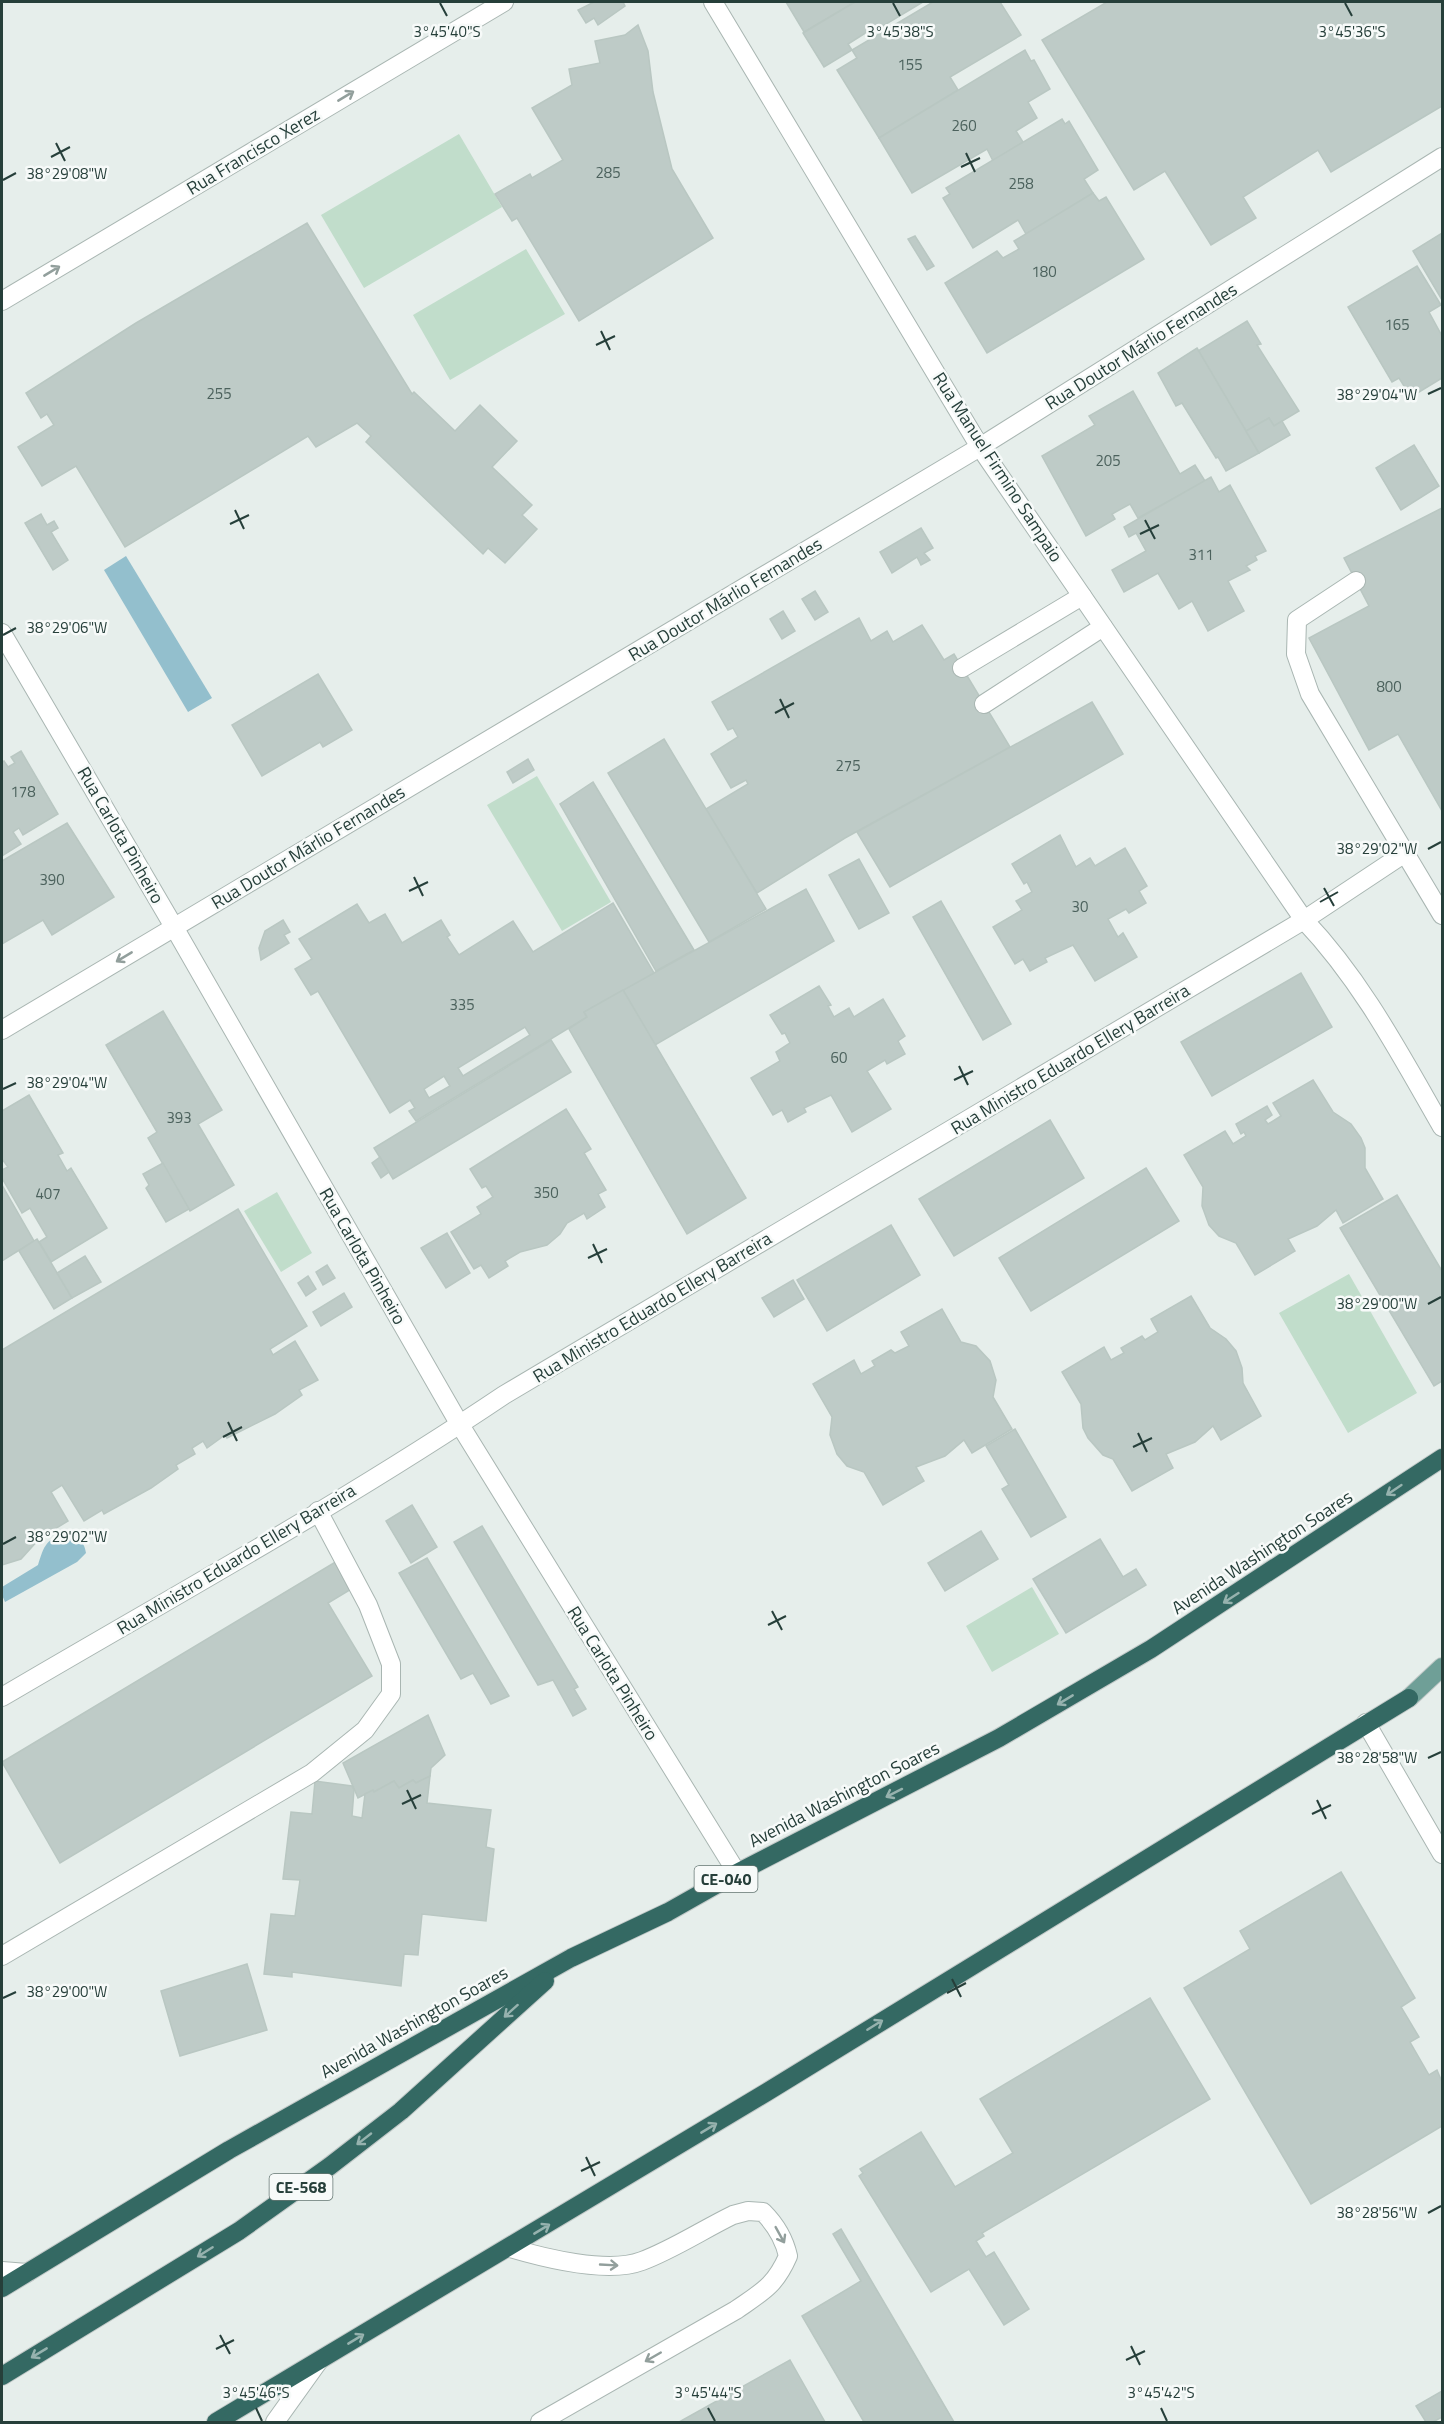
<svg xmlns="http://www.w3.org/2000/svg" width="1444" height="2424" font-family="'Titillium Web',sans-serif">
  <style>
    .green { fill: #c1ddcb }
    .water { fill: #93bfcd }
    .building { fill: #becbc7; stroke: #b9c7c2; stroke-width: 1.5; fill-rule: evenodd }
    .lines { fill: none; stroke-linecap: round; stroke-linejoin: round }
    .minor-casing { stroke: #a9b6b2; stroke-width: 20 }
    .major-casing { stroke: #c2c9c8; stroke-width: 20 }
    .highway-casing { stroke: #c2c9c8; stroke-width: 20 }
    .minor { stroke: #fff; stroke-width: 18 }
    .major { stroke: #6f9f97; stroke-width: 18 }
    .highway { stroke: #346963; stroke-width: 18 }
    .oneway { stroke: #929f9c }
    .oneway2 { stroke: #96b2ae }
    .ticks { fill: none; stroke: #263f3a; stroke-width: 2 }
    .labels { text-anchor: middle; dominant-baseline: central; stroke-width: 5; stroke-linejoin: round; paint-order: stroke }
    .number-label { font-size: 15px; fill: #4c625d }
    .shield { fill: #f7faf9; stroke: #657773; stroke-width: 1.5 }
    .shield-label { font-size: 16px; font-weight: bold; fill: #263f3a }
    .street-label { font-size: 18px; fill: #263f3a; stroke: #f7faf9 }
    .ticks-label { font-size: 15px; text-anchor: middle; fill: #263f3a; stroke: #f7faf9; stroke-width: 5; stroke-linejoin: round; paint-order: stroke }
  </style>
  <rect width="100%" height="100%" fill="#e6eeeb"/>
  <g class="green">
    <path d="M459,134L502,207L364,288L321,215Z"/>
    <path d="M526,249L565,314L450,380L413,315Z"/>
    <path d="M537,776L611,902L562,931L487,805Z"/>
    <path d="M277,1192L312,1253L281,1272L244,1211Z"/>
    <path d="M1349,1274L1417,1393L1348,1433L1279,1313Z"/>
    <path d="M1032,1587L1059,1634L992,1672L966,1626Z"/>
  </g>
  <g class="water">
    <path d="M126,556L212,698L188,712L104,570Z"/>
    <path d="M63,1536C76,1537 84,1539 86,1553L77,1562L5,1602L2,1595V1587L38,1565C43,1550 45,1538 63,1536Z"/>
  </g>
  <g class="building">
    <path d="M594,2H623L625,6L598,25L594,18L586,23L578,10Z"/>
    <path d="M786,2H855L804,32Z"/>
    <path d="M855,2H923L868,35L867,32L848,44L852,50L824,67L803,33Z"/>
    <path d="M933,2H1000L1021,35L950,77L958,90L879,138L837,70L857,58L852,50Z"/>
    <path d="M1107,2H1442V106L1331,172L1318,150L1243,197L1256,218L1211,245L1165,171L1134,190L1042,40Z"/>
    <path d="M638,25L648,51L653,92L672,169L713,238L579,321L517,218L512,221L495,194L530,174L532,178L563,160L532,108L572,85L569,69L600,63L595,41L625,35Z"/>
    <path d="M1025,50L1031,61L1034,60L1050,89L1028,102L1037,118L1016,131L1023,142L993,161L987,149L912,193L879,138Z"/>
    <path d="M1062,119L1065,124L1069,121L1098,170L1084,179L1093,193L1026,234L1018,220L973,248L943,198L950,194L946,188Z"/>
    <path d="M1093,193L1099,201L1106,197L1144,259L987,353L945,283L997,251L1003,258L1019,249L1014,241Z"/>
    <path d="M307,223L412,394L414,392L455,431L480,405L517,441L492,467L532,505L522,515L537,529L505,563L488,548L483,554L366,442L371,436L357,423L316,447L308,436L125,547L76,466L42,486L18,447L54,425L47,414L41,418L26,393L136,323Z"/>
    <path d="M1442,233V300L1413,251Z"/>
    <path d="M915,236L934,266L927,270L908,239Z"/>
    <path d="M1417,266L1441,305L1429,312L1442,336V378L1411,397L1399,378L1392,382L1348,307Z"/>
    <path d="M1247,321L1261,344L1257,345L1299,411L1274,426L1269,418L1246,431L1198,351Z"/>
    <path d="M1197,348L1259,453L1226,471L1218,457L1216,458L1182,403L1176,406L1158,373Z"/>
    <path d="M1133,391L1180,474L1195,465L1205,481L1138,518L1130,504L1112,514L1115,519L1086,536L1042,456L1095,425L1089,416Z"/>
    <path d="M1269,418L1274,426L1282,421L1290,435L1259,453L1246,431Z"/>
    <path d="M1414,445L1439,486L1401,510L1376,468Z"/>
    <path d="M1211,477L1219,492L1230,485L1266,551L1255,556L1257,560L1246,566L1250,570L1228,581L1244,611L1208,631L1192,601L1179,609L1158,573L1124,592L1112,570L1146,551L1136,533L1129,537L1124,527Z"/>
    <path d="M1442,508V811L1398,734L1369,750L1309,638L1369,606L1344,558Z"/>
    <path d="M41,514L47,525L54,521L58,528L51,532L68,560L53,570L25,523Z"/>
    <path d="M921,528L933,548L924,553L930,560L921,565L917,557L892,573L880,552Z"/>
    <path d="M815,591L828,612L815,620L802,599Z"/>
    <path d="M783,611L795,631L782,639L770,619Z"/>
    <path d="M859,618L871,641L887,631L893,642L922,625L944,660L954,654L1010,747L845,838L757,893L706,809L748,784L746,780L731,788L711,754L738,737L733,728L728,730L712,702Z"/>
    <path d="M318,674L352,730L323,747L320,742L262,776L232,725Z"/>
    <path d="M1092,702L1123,754L890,887L857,832Z"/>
    <path d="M664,739L766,909L709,942L608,773Z"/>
    <path d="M21,751L58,814L23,835L19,828L13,832L21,844L2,856V762L4,761L8,767L15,763L11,757Z"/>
    <path d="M528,759L534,770L513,783L507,772Z"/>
    <path d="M593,782L694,950L656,971L560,804Z"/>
    <path d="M67,823L114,897L52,935L43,920L2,944V861Z"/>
    <path d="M1060,835L1076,867L1090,858L1095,866L1125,848L1147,886L1139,891L1146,903L1129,913L1126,909L1108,919L1118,937L1123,933L1137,957L1095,981L1073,945L1045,958L1047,962L1030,971L1023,959L1015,964L993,927L1022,910L1016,901L1032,892L1027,882L1024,884L1012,864Z"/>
    <path d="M859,859L889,913L859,929L829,875Z"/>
    <path d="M806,889L834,941L655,1045L623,990Z"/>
    <path d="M941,901L1011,1024L983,1040L913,917Z"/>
    <path d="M613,903L654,973L584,1012L587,1017L416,1121L409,1111L415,1108L410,1100L390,1113L318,991L311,995L295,969L312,959L299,939L357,904L369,923L385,914L402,943L441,920L450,935L447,937L459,955L513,921L533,952ZM525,1027L530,1035L463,1076L458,1068ZM444,1076L450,1086L429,1098L424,1089Z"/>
    <path d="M283,920L290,932L284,935L289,943L261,960L259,948L265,931Z"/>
    <path d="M1301,973L1332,1027L1212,1096L1181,1042Z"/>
    <path d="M819,986L831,1005L828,1006L834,1017L849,1008L854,1017L883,999L905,1036L898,1041L905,1054L887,1064L885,1060L867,1071L891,1109L852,1132L831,1095L804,1108L806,1112L788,1122L782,1110L773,1115L751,1078L780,1061L776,1052L790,1043L785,1033L782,1034L770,1015Z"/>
    <path d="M623,990L746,1198L687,1234L569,1029L587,1017L584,1012Z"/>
    <path d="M163,1011L222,1110L198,1124L234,1185L190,1211L148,1138L157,1132L106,1045Z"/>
    <path d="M551,1040L571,1072L393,1179L374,1148Z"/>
    <path d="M1313,1080L1333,1112L1351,1124L1361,1138L1365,1148V1168L1383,1199L1343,1223L1336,1210L1317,1226L1288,1239L1295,1251L1255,1275L1236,1243L1219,1236L1209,1225L1202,1206L1203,1187L1184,1155L1225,1131L1233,1144L1246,1136L1244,1132L1241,1134L1236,1124L1267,1106L1272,1115L1265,1120L1268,1124L1281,1116L1273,1103Z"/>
    <path d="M29,1095L63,1153L58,1155L67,1171L71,1168L107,1228L51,1262L39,1242L47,1237L30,1208L22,1213L2,1178V1170L8,1167L2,1159V1111Z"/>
    <path d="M566,1109L591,1149L584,1153L606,1190L598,1194L605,1207L587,1219L584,1213L567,1223L560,1234L547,1245L520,1252L505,1261L508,1266L489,1278L481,1265L474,1269L451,1232L481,1214L477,1207L493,1197L486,1186L482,1188L470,1169Z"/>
    <path d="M1050,1120L1084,1178L954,1256L919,1199Z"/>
    <path d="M380,1157L389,1172L381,1178L372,1163Z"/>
    <path d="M163,1163L189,1209L166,1222L146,1188L149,1185L143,1174Z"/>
    <path d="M1146,1168L1179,1221L1031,1311L999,1258Z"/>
    <path d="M2,1185L34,1241L2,1261Z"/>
    <path d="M1397,1195L1442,1271V1381L1434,1386L1340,1228Z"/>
    <path d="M238,1209L307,1326L270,1349L273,1355L295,1341L318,1380L299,1390L302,1395L275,1414L227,1438L225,1435L207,1448L203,1441L192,1448L195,1454L176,1465L178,1469L151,1488L104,1514L102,1510L84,1521L62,1485L51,1492L68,1521L40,1538L21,1559L2,1565V1350Z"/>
    <path d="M891,1225L920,1275L827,1331L797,1280Z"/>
    <path d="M447,1233L470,1273L446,1288L421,1248Z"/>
    <path d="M37,1239L72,1298L54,1309L19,1251Z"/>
    <path d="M85,1256L101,1282L72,1298L57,1273Z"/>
    <path d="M327,1265L335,1278L323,1285L316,1272Z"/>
    <path d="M308,1276L316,1289L306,1296L298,1283Z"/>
    <path d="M793,1280L804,1299L774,1317L762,1298Z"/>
    <path d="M344,1293L352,1307L321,1326L313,1312Z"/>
    <path d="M1191,1296L1210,1328L1226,1339L1236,1351L1242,1368L1243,1383L1261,1416L1221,1440L1213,1426L1195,1442L1166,1454L1173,1468L1132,1491L1113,1459L1103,1455L1088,1438L1083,1428L1081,1404L1062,1372L1104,1347L1111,1360L1124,1353L1121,1348L1142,1336L1145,1340L1158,1332L1151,1319Z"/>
    <path d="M942,1309L961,1342L976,1346L990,1361L996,1380L993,1397L1012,1429L972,1453L964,1440L945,1456L916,1467L924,1481L883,1505L864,1472L847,1466L837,1454L830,1435L832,1417L813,1384L854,1360L861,1374L875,1366L872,1361L891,1350L895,1353L909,1346L901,1332Z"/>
    <path d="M1015,1429L1066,1517L1031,1537L1002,1489L1009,1485L986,1446Z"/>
    <path d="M412,1505L437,1547L411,1563L386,1521Z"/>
    <path d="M482,1526L578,1687L574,1689L586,1709L573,1716L553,1680L538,1685L454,1542Z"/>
    <path d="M981,1531L998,1559L945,1591L928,1563Z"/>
    <path d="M1100,1539L1123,1577L1136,1569L1146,1585L1066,1633L1033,1579Z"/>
    <path d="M427,1558L509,1696L491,1704L473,1673L461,1679L399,1573Z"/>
    <path d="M337,1561L353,1588L328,1603L372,1676L60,1863L2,1762Z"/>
    <path d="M428,1715L445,1755L431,1768L430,1776L416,1783L413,1780L399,1788L394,1781L374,1792L373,1790L358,1798L343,1763Z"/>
    <path d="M430,1776L427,1803L491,1810L486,1847L494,1849L486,1921L422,1914L418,1955L404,1954L401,1986L292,1972V1977L264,1974L271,1914L295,1916L300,1880L283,1879L291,1812L312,1814L315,1781L352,1786L354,1790L352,1816L362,1818L365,1794L373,1790L374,1792L394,1781L399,1788L413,1780L416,1783Z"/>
    <path d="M1341,1872L1415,1998L1401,2007L1419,2037L1410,2042L1429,2075L1437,2070L1442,2082V2126L1311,2204L1184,1988L1250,1949L1240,1931Z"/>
    <path d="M247,1964L267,2030L180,2056L161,1991Z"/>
    <path d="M1150,1998L1210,2099L982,2233L984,2236L976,2241L986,2257L994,2252L1029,2309L1004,2325L969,2269L931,2292L859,2176L863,2173L860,2169L921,2132L955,2187L1013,2153L980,2099Z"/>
    <path d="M841,2229L902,2333L954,2422H864L802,2316L861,2281L833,2234Z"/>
    <path d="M790,2360L825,2422H679Z"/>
    <path d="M1442,2391V2417L1433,2422H1426L1416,2406Z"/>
  </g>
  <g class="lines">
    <defs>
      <g id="minor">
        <path d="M713,2L980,447L1304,920C1362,981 1400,1054 1442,1127"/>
        <path d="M2,301L504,2"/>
        <path d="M1356,581L1297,620L1296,654L1310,694L1442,915"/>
        <path d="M2,633L174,927L460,1425L737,1873"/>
        <path d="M962,668L1082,596"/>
        <path d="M984,704L1103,627"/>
        <path d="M2,1030L980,447L1442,157"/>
        <path d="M2,1697C170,1598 342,1504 504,1395L1304,920L1405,853"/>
        <path d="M1366,1723L1442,1854"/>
        <path d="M2,1956L312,1773L365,1730L391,1694V1664L368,1605L318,1511"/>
        <path d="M510,2248C544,2258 608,2274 642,2261C672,2250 704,2229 733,2215L748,2211L763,2212C776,2225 784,2238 788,2256C775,2286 762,2292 736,2310L540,2422"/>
        <path d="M2,2271L27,2273"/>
        <path d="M275,2422L318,2362"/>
      </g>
      <path id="major" d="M1409,1698L1442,1667"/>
      <g id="highway">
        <path d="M2,2288L229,2150L571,1958L668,1912L737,1873L999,1738L1151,1649L1442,1458"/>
        <path d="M2,2376L239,2231L330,2166L401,2111L545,1981"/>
        <path d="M216,2422L767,2092L1409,1698"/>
      </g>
    </defs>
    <use href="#minor" class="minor-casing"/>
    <use href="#major" class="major-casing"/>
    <use href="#highway" class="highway-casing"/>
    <use href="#minor" class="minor"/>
    <use href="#major" class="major"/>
    <use href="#highway" class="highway"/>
  </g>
  <defs><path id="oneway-shaft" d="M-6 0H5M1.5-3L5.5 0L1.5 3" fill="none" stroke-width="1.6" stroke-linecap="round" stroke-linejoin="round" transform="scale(1.5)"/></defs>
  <g class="oneway">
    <use href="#oneway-shaft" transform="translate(346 96) rotate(-31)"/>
    <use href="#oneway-shaft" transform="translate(52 271) rotate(-31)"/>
    <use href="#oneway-shaft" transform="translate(124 957) rotate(149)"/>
    <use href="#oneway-shaft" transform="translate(780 2235) rotate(61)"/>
    <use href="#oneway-shaft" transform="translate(609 2265) rotate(3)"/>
    <use href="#oneway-shaft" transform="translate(653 2357) rotate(150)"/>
  </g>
  <g class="oneway2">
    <use href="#oneway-shaft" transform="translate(1394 1490) rotate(146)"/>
    <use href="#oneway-shaft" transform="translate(1231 1598) rotate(147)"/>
    <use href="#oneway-shaft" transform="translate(1065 1700) rotate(149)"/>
    <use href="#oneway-shaft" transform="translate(894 1793) rotate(153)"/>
    <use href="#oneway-shaft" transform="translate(511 2011) rotate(138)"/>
    <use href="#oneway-shaft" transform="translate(875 2025) rotate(-32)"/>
    <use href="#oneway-shaft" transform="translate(709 2128) rotate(-31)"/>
    <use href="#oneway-shaft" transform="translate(364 2139) rotate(142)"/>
    <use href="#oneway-shaft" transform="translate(542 2229) rotate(-31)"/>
    <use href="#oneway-shaft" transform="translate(205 2252) rotate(148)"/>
    <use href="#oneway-shaft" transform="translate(356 2339) rotate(-31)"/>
    <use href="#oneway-shaft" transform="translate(39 2353) rotate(149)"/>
  </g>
  <path class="ticks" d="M440,3L447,16M893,3L900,16M1345,3L1352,16M56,143L65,161M966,153L975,172M51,157L70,147M961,167L980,158M3,180L16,173M601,331L610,350M596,345L615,336M1428,394L1441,388M235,510L244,529M1145,520L1155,539M230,524L249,515M1140,534L1159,525M3,635L16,628M780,699L789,718M775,713L794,703M1428,849L1441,842M414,877L423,896M1324,888L1334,906M409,891L428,882M1320,902L1338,892M959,1066L968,1085M954,1080L973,1071M3,1089L16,1083M593,1244L602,1263M588,1258L607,1249M1428,1304L1441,1297M228,1422L237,1441M1138,1433L1147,1452M223,1437L242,1427M1133,1447L1152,1438M3,1544L16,1537M772,1611L782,1630M768,1625L786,1616M1428,1758L1441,1752M407,1790L416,1809M1317,1800L1326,1819M402,1804L421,1795M1312,1814L1331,1805M952,1979L961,1997M947,1993L966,1983M3,1998L16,1992M586,2157L595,2176M581,2171L600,2162M1428,2213L1441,2206M220,2335L230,2354M1131,2346L1140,2365M216,2349L234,2340M1126,2360L1145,2351M256,2408L262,2421M708,2408L715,2421M1161,2408L1167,2421"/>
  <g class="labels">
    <g class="number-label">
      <text x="910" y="64">155</text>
      <text x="964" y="125">260</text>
      <text x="608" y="172">285</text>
      <text x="1021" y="183">258</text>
      <text x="1044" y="271">180</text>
      <text x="1397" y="324">165</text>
      <text x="219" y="393">255</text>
      <text x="1108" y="460">205</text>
      <text x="1201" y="554">311</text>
      <text x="1389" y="686">800</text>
      <text x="848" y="765">275</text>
      <text x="23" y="791">178</text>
      <text x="52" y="879">390</text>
      <text x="1080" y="906">30</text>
      <text x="462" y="1004">335</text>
      <text x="839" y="1057">60</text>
      <text x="179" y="1117">393</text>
      <text x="546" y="1192">350</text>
      <text x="48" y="1193">407</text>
    </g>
    <g class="shield">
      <rect x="694.5" y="1866" width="63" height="26" rx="4.5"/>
      <rect x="269.5" y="2174" width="63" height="26" rx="4.5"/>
    </g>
    <g class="shield-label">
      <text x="726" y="1879">CE-040</text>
      <text x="301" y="2187">CE-568</text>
    </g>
    <g class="street-label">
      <text transform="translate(253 151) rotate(-31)">Rua Francisco Xerez</text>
      <text transform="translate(1141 346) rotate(-32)">Rua Doutor Márlio Fernandes</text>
      <text transform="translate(998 467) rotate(57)">Rua Manuel Firmino Sampaio</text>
      <text transform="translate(725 599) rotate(-31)">Rua Doutor Márlio Fernandes</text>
      <text transform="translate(121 835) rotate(60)">Rua Carlota Pinheiro</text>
      <text transform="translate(308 847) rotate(-31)">Rua Doutor Márlio Fernandes</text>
      <text transform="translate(1070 1059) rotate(-31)">Rua Ministro Eduardo Ellery Barreira</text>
      <text transform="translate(363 1256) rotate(60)">Rua Carlota Pinheiro</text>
      <text transform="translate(652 1307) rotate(-31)">Rua Ministro Eduardo Ellery Barreira</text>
      <text transform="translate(1262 1552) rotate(-33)">Avenida Washington Soares</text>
      <text transform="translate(236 1559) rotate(-31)">Rua Ministro Eduardo Ellery Barreira</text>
      <text transform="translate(613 1673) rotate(58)">Rua Carlota Pinheiro</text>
      <text transform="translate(844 1794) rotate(-27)">Avenida Washington Soares</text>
      <text transform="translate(414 2022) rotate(-29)">Avenida Washington Soares</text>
    </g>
  </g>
  <g class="ticks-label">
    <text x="1352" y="37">3°45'36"S</text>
    <text x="447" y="37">3°45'40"S</text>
    <text x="900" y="37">3°45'38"S</text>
    <text x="67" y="179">38°29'08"W</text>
    <text x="1377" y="400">38°29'04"W</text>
    <text x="67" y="633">38°29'06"W</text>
    <text x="1377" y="854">38°29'02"W</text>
    <text x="67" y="1088">38°29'04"W</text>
    <text x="1377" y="1309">38°29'00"W</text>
    <text x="67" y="1542">38°29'02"W</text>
    <text x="1377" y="1763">38°28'58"W</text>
    <text x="67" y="1997">38°29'00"W</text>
    <text x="1377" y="2218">38°28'56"W</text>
    <text x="256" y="2398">3°45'46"S</text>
    <text x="708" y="2398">3°45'44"S</text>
    <text x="1161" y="2398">3°45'42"S</text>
  </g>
  <rect width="1444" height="2424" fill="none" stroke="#263f3a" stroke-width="6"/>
</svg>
